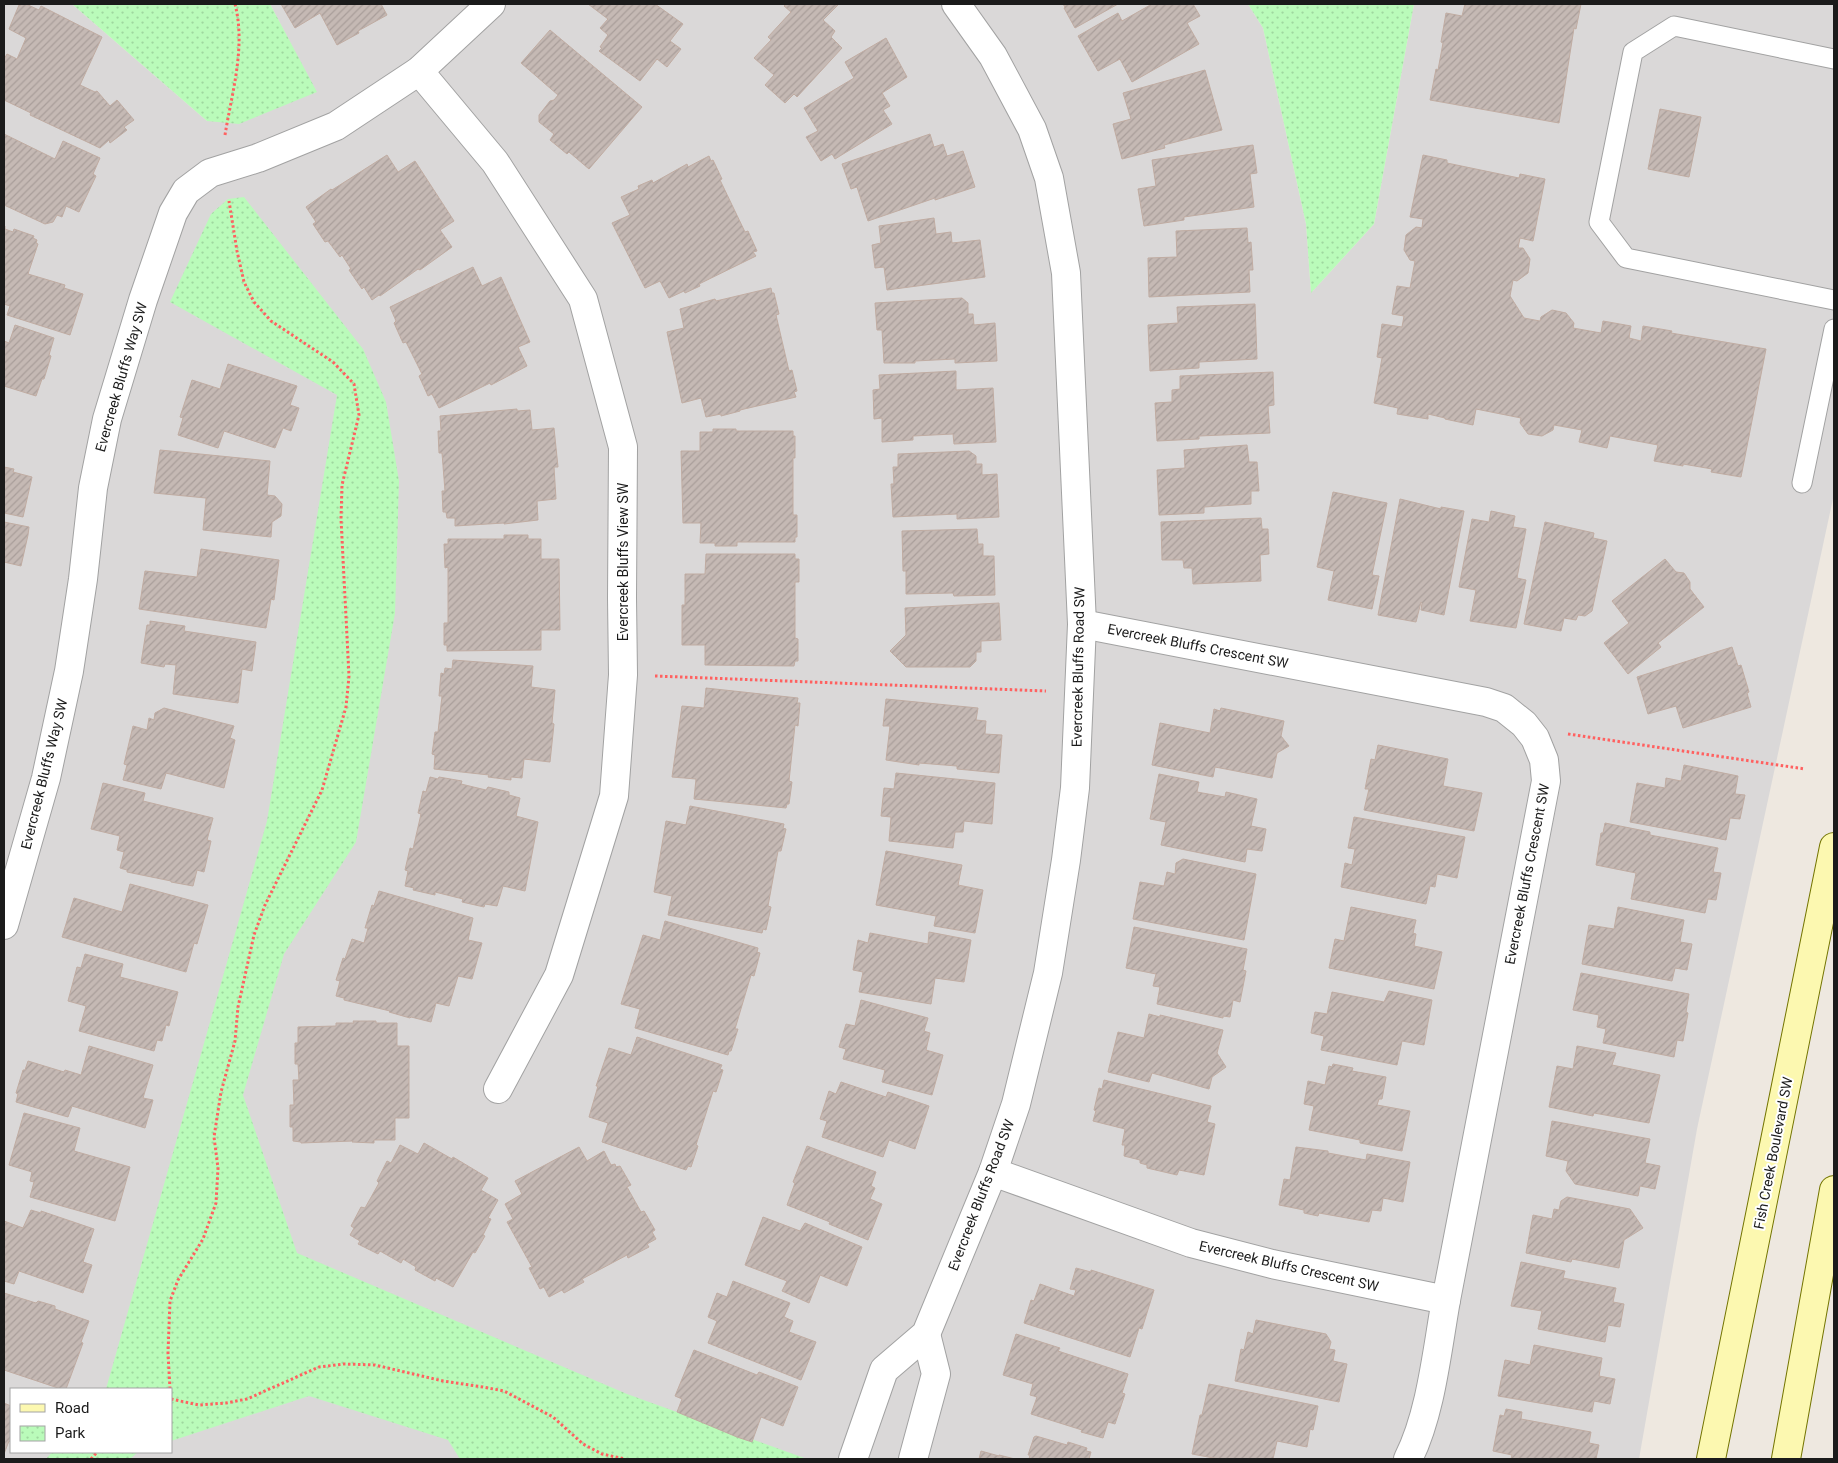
<svg xmlns="http://www.w3.org/2000/svg" width="1838" height="1463" font-family="Roboto,sans-serif">
  <style>
    .residential { fill: #dad8d8; fill-rule: evenodd }
    .park { fill: url(#park-dots) }
    .building { fill: url(#building-hatch); stroke: #c0aca2 }
    .lines { fill: none; stroke-linecap: round; stroke-linejoin: round }
    .lane-casing { stroke: #a2a2a2; stroke-width: 21 }
    .street-casing { stroke: #a2a2a2; stroke-width: 30 }
    .secondary-casing { stroke: #737400; stroke-width: 30 }
    .path { stroke: #ff6160; stroke-width: 3; stroke-dasharray: 2.5 2.5; stroke-linecap: butt }
    .lane { stroke: #fff; stroke-width: 19 }
    .street { stroke: #fff; stroke-width: 28 }
    .secondary { stroke: #fcf8b0; stroke-width: 28 }
    .labels { text-anchor: middle; dominant-baseline: central; stroke-width: 4; stroke-linejoin: round; paint-order: stroke }
    .street-label { font-size: 14px; fill: #1b1b1b; stroke: #fff }
  </style>
  <defs>
    <pattern id="park-dots" width="8" height="8" patternUnits="userSpaceOnUse" patternTransform="scale(1.25)"><rect width="8" height="8" fill="#bafbba"/><path d="M2 2h.1M6 6h.1" fill="none" stroke="#9fd79f" stroke-width="1.8" stroke-linecap="round"/></pattern>
    <pattern id="building-hatch" width="6" height="6" patternUnits="userSpaceOnUse" patternTransform="scale(1.25)"><rect width="6" height="6" fill="#c5b9b4"/><path d="M-1 1l2-2M0 6l6-6M5 7l2-2" fill="none" stroke="#a99e9a"/></pattern>
  </defs>
  <rect width="100%" height="100%" fill="#eee8e0"/>
  <path class="residential" d="M4,4H72L207,121L316,92L270,4H1248L1263,28L1306,224L1311,293L1374,224L1414,4H1834V494L1697,1129L1639,1459H4ZM11,1389H171V1452H11Z"/>
  <g class="park">
    <path d="M72,4H270L317,92L239,124L207,121Z"/>
    <path d="M1248,4H1414L1374,224L1311,293L1306,224L1263,28Z"/>
    <path d="M244,197L363,349L386,402L399,481L395,613L356,842L284,954L243,1095L297,1253L627,1394L807,1459H460L448,1440L309,1396L171,1441V1389H106L267,821L337,395L170,302L211,214L228,199Z"/>
    <path d="M52,1452H138L130,1459H46Z"/>
  </g>
  <g class="building">
    <path d="M21,4H26L39,10L41,6L102,37L80,85L95,92L97,91L110,106L117,100L134,120L124,127L127,130L110,143L109,140L100,148L30,115L31,113L4,100V59L7,54L17,59L26,38L9,29L19,5L20,6Z"/>
    <path d="M281,4H381L387,15L358,31L359,33L337,45L320,13L295,28Z"/>
    <path d="M588,4H655L683,24L670,41L681,49L667,67L657,59L640,81L599,51L602,48L600,47L608,35L600,28L608,19Z"/>
    <path d="M786,4H839L823,20L835,31L831,37L842,48L797,97L794,94L785,103L765,85L774,75L754,58L771,40L768,37L791,12L784,6Z"/>
    <path d="M1063,4H1118L1075,28L1064,8L1065,7Z"/>
    <path d="M1152,4H1193L1200,16L1187,23L1199,44L1132,82L1120,59L1098,71L1078,36L1118,13L1122,21Z"/>
    <path d="M1465,4H1581L1576,29L1574,28L1559,123L1430,100L1436,69L1438,70L1443,43L1441,42L1446,13L1462,16Z"/>
    <path d="M550,30L642,107L589,169L569,152L567,154L550,140L554,134L539,122V115L550,101L554,100L558,95L521,63Z"/>
    <path d="M886,38L907,77L882,93L890,106L883,110L892,124L835,159L832,154L821,161L806,137L818,131L804,108L854,78L845,62Z"/>
    <path d="M1205,70L1222,130L1164,145L1165,148L1122,159L1113,124L1131,119L1123,93Z"/>
    <path d="M1660,109L1701,117L1689,177L1648,169Z"/>
    <path d="M4,134L55,159L63,141L100,158L93,174L96,176L79,212L66,206L62,217L57,215L53,222L45,224L4,205Z"/>
    <path d="M930,134L934,147L943,144L947,156L963,151L975,187L935,200V198L868,221L857,187L851,189L842,164Z"/>
    <path d="M1253,145L1257,173L1250,174L1254,207L1184,217V220L1144,226L1138,189L1156,186L1152,160Z"/>
    <path d="M387,155L398,172L415,161L454,221L440,230L452,247L420,270L418,269L380,296L379,295L372,300L364,287L362,289L349,270L351,269L342,255L340,257L328,241L325,242L313,224L316,222L306,207L331,189L332,190Z"/>
    <path d="M1423,155L1447,160V163L1519,178L1520,174L1545,179L1533,241L1520,238L1518,248H1523L1530,259L1528,273L1517,281L1513,280L1510,296L1524,318L1540,321L1541,317L1552,310L1566,313L1574,323L1573,328L1601,333L1603,321L1631,326L1629,338L1641,341L1643,326L1672,331L1671,333L1766,349L1741,477L1711,472L1712,469L1683,464V466L1654,461L1658,445L1610,436L1607,448L1579,442L1582,430L1554,425L1553,430L1542,436L1528,434L1520,423L1521,418L1476,409L1473,425L1445,419V418L1428,414V419L1397,414L1398,408L1374,403L1382,358L1377,357L1382,324L1402,327L1404,316L1392,314L1397,286L1410,288L1415,261L1410,260L1404,250L1406,235L1416,227L1422,228L1423,219L1410,217Z"/>
    <path d="M709,156L711,161L713,160L722,179L720,180L745,232L748,231L757,251L753,252L756,256L699,284L700,286L685,293L684,291L669,298L660,281L645,288L612,223L630,215L621,197L639,189L638,186L652,180L653,183L687,164L688,167Z"/>
    <path d="M934,218L936,234L951,232L952,243L980,240L985,277L887,290L884,267L875,268L872,245L881,243L879,226Z"/>
    <path d="M4,225L5,226V229L13,232L14,229L34,236L33,238L37,240L36,243L38,244L28,274L65,285L64,288L83,294L70,335L7,315L10,306L4,304Z"/>
    <path d="M1247,228L1248,243L1251,242L1253,270H1249L1250,292L1149,297L1148,258L1177,257L1176,231Z"/>
    <path d="M473,267L482,286L501,277L530,342L518,347L527,366L491,385L490,383L439,408L432,394L428,396L419,376L422,374L406,342L403,343L394,323L396,321L390,307Z"/>
    <path d="M771,288L772,293H774L779,314L776,315L789,371L792,370L797,391L794,392L796,397L740,410V411L721,416V414L706,417L701,398L682,403L667,332L684,328L680,309L715,299L716,301Z"/>
    <path d="M962,298L968,303V314H973L974,325L995,323L997,361L955,363V359L915,361V363H884L882,330H877L875,303Z"/>
    <path d="M1255,304L1257,359L1199,362V368L1150,371L1148,325L1178,323L1177,307Z"/>
    <path d="M15,325L54,338L49,355L51,356L44,379H42L36,396L4,386V341L9,343Z"/>
    <path d="M228,364L297,386L290,405L299,408L291,431L283,428L275,448L224,431L218,448L178,435L183,418L180,417L192,380L220,389Z"/>
    <path d="M956,371V390L993,388L996,442L954,444L953,434L913,436V440L882,442V418L874,419L873,390L880,389L879,375Z"/>
    <path d="M1273,372L1274,405L1268,406L1270,433L1199,436V439L1157,441L1155,403L1172,402V390L1180,389V376Z"/>
    <path d="M517,409V411L530,410L532,430L554,428L558,467H554L556,499L537,501L538,520L504,524V523L455,526V518H447L446,512H443L442,491H445L442,453H439L438,431H441L440,416Z"/>
    <path d="M713,429H736V431H793V436H795V458H793V515H797V537H795V542H737V546H715V543H700L701,523H683L681,451H700V432H713Z"/>
    <path d="M1247,445L1249,462H1257L1259,491H1251V504L1204,507V513L1159,515L1157,470L1185,468L1184,450Z"/>
    <path d="M160,450L270,461L267,495L275,496L282,504L281,516L272,522L271,537L203,530L206,498L154,493Z"/>
    <path d="M969,451L976,456V464H982V475L997,474L999,517L957,519V514L893,517L891,484H894L893,467H898V454Z"/>
    <path d="M4,467L14,469L13,472L32,477L23,517L4,513Z"/>
    <path d="M1333,492L1387,503L1372,575L1379,576L1372,609L1328,600L1334,571L1317,567Z"/>
    <path d="M1400,499L1441,509V507L1464,511L1444,615L1421,610L1422,603L1421,602L1416,622L1378,615Z"/>
    <path d="M1491,511L1515,516L1513,527L1526,529L1517,578L1526,580L1516,628L1470,621L1476,590L1459,587L1472,519L1489,522Z"/>
    <path d="M1261,518L1262,529H1268L1269,554L1260,555L1261,581L1193,584L1192,568H1184L1183,560H1162L1161,522Z"/>
    <path d="M4,522L29,527L28,535L21,566L4,562Z"/>
    <path d="M1545,522L1594,533L1593,538L1607,541L1592,611L1585,616L1578,615L1576,620L1564,618L1561,631L1524,624Z"/>
    <path d="M977,529L978,544H983V556H994L995,595L954,596L953,593L906,594V571H903L902,531Z"/>
    <path d="M504,535H528V539H541V559H559L560,630H541V650L447,651V645H444V623H448V567L445,568L444,544H448V539H504Z"/>
    <path d="M201,549L279,560L274,600L271,599L266,628L139,609L145,571L197,577Z"/>
    <path d="M706,554H795V559H799V582H795V638L798,639V661H795L794,666L705,665V645H682V605H685V574H705Z"/>
    <path d="M1665,559L1676,572L1684,573L1690,582V589L1704,607L1658,643L1661,647L1628,674L1604,643L1629,623L1612,601Z"/>
    <path d="M999,603L1001,640L981,641V652H976V661L970,667H906L890,651L906,635L905,608Z"/>
    <path d="M150,621L185,626L184,631L256,642L252,671L242,669L238,703L173,694L176,665L165,664L164,667L141,663L147,625H150Z"/>
    <path d="M1732,647L1738,666L1741,665L1749,692L1747,693L1751,707L1683,728L1676,706L1648,714L1637,677Z"/>
    <path d="M453,660L533,666L531,687L555,690L552,723L554,724L550,762L524,759L522,778L511,777V780L488,777L489,775L434,769L435,755L432,754L435,732H438L442,696H439L441,673L444,674L445,668L452,669Z"/>
    <path d="M706,688L798,698L797,703H800L798,726L795,725L789,781L792,782L789,804H787L786,808L694,799L696,779L672,777L682,706L704,708Z"/>
    <path d="M886,699L978,708L976,720L986,721L985,734L1002,735L999,773L957,769V766L919,763V765L886,760L890,726H883Z"/>
    <path d="M164,708L234,726L230,738L235,740L224,788L166,773L161,789L123,780L127,765L124,764L133,726L147,730L149,718L154,720L155,713Z"/>
    <path d="M1221,708L1284,721L1281,736L1289,746L1277,753L1272,778L1215,767L1213,777L1152,765L1160,723L1210,733L1214,709L1220,711Z"/>
    <path d="M1378,745L1448,759L1443,786L1482,793L1474,831L1364,810L1369,789H1365L1371,759L1375,760Z"/>
    <path d="M1684,765L1738,776L1735,794L1745,795L1740,819L1730,818L1726,840L1630,822L1637,783L1665,788L1666,778L1681,781Z"/>
    <path d="M896,773L995,783L992,824L964,821L963,832H955L953,848L889,841L891,817L881,816L884,788L894,789Z"/>
    <path d="M1159,774L1199,782L1197,792L1225,797L1226,792L1257,799L1251,826L1266,829L1262,851L1247,849L1245,862L1161,845L1166,822L1150,819Z"/>
    <path d="M430,777L438,779L439,777L462,781L461,784L486,790L488,787L509,792V795L520,798L516,816L538,822L525,891L503,886L497,906L485,904L484,907L462,902L463,899L435,892V895L413,890L414,888L405,886L408,871L405,870L410,848L413,849L421,814L418,813L423,791L426,792Z"/>
    <path d="M103,783L145,793L143,801L213,818L207,840L211,841L204,872L197,870L193,886L171,882V881L127,872V870L120,868L124,852L117,850L120,836L91,829Z"/>
    <path d="M690,806L784,824L783,828L786,829L781,851H778L768,906L771,907L766,930L763,929L762,933L668,915L672,896L654,892L666,821L686,825Z"/>
    <path d="M1354,817L1465,837L1457,878L1437,874L1435,887L1430,886L1426,904L1341,887L1345,863L1352,865L1355,849L1348,848Z"/>
    <path d="M1605,823L1650,832V835L1718,848L1713,872L1721,873L1716,900L1708,899L1705,913L1631,899L1636,873L1596,865L1601,833H1603Z"/>
    <path d="M886,851L962,865L958,885L983,890L975,933L934,926L936,916L876,905Z"/>
    <path d="M1183,859L1256,874L1244,940L1133,919L1140,882L1164,886L1167,872L1175,874L1176,863Z"/>
    <path d="M130,884L208,905L197,944L194,943L186,972L62,937L74,898L122,912Z"/>
    <path d="M379,891L473,918L468,940L482,943L472,979L458,976L449,1006L436,1003L431,1022L411,1017L410,1018L389,1012L390,1011L344,1000V998L336,996L340,981L336,980L343,958L345,959L352,939L364,943L368,928H365L372,905L374,906Z"/>
    <path d="M1351,907L1416,920L1413,933L1416,934L1414,946L1442,952L1434,989L1329,968L1335,939L1344,941Z"/>
    <path d="M1618,907L1684,920L1680,942L1692,944L1687,970L1675,968L1672,981L1582,964L1589,925L1614,929Z"/>
    <path d="M665,921L758,948L757,952L760,953L754,976L751,975L735,1029H738L731,1051H729L728,1055L635,1028L640,1009L621,1004L643,935L660,940Z"/>
    <path d="M1134,927L1247,949L1243,970L1246,971L1240,1002L1233,1000L1230,1017L1223,1016V1018L1157,1004L1160,987L1153,986L1156,974L1126,968Z"/>
    <path d="M929,932L971,940L964,982L935,978L931,1004L859,992L863,972L853,970L858,940L868,943L870,933L928,944Z"/>
    <path d="M85,954L123,964L120,977L178,992L169,1026L166,1025L162,1041L157,1040L154,1051L79,1031L86,1006L68,1001L77,967L81,968Z"/>
    <path d="M1581,973L1689,994L1686,1012L1688,1013L1683,1041L1677,1040L1674,1057L1603,1043L1606,1029L1597,1027L1599,1015L1573,1010Z"/>
    <path d="M1389,991L1432,1000L1424,1045L1402,1041L1397,1065L1321,1050L1324,1036L1311,1033L1315,1012L1327,1014L1332,992L1384,1002Z"/>
    <path d="M861,1000L928,1018L924,1031L930,1033L926,1050L943,1055L932,1095L882,1082L885,1070L843,1059L846,1049L839,1047L846,1024L855,1026Z"/>
    <path d="M1149,1014L1160,1017V1015L1223,1030L1217,1053L1226,1067L1212,1077L1209,1089L1152,1073L1149,1082L1108,1072L1118,1032L1144,1038Z"/>
    <path d="M353,1021H376V1023H397V1046H409V1118H395V1140H374V1143L352,1142L353,1141L301,1143V1142L293,1141V1127H290V1105H294L293,1080H299L298,1064H295V1043H298V1027L336,1026V1023H354Z"/>
    <path d="M637,1037L722,1065L720,1069L723,1070L716,1092L713,1091L696,1145L698,1146L691,1167L688,1166L686,1170L602,1142L608,1123L589,1117L598,1086H596L609,1048L631,1055Z"/>
    <path d="M89,1046L153,1065L143,1098L153,1100L145,1128L72,1106L68,1117L16,1102L18,1094L16,1093L23,1070H25L28,1061L64,1072L65,1070L81,1075Z"/>
    <path d="M1577,1046L1616,1053L1612,1065L1660,1075L1649,1123L1594,1113L1593,1116L1549,1107L1557,1066L1573,1069Z"/>
    <path d="M1333,1064L1353,1068L1352,1071L1386,1077L1382,1099H1379L1377,1105L1410,1111L1402,1151L1360,1143V1140L1309,1130L1314,1106L1304,1104L1308,1081L1325,1085L1329,1066L1332,1067Z"/>
    <path d="M1104,1080L1211,1106L1207,1122L1215,1124L1204,1175L1179,1170L1177,1175L1147,1168V1165L1140,1163V1160L1124,1156L1125,1145H1122L1125,1129L1093,1121L1096,1111L1094,1110L1099,1088L1102,1089Z"/>
    <path d="M841,1082L886,1097L888,1092L929,1106L915,1149L889,1140L883,1157L822,1137L827,1121L820,1119L829,1091L836,1094Z"/>
    <path d="M24,1113L80,1128L74,1151L130,1167L115,1221L30,1197L34,1182L30,1181L32,1172L9,1165Z"/>
    <path d="M1552,1121L1650,1139L1645,1163L1660,1166L1655,1189L1640,1186L1638,1196L1575,1184L1566,1171L1568,1161L1546,1156Z"/>
    <path d="M424,1143L452,1159L453,1157L488,1178L481,1190L498,1200L488,1218L491,1219L483,1235L485,1236L475,1253L473,1252L453,1287L436,1278L435,1281L415,1270L416,1267L403,1259L401,1263L380,1251L378,1254L358,1244L360,1241L350,1235L354,1228L351,1226L361,1207L365,1208L379,1183L377,1181L387,1161L391,1163L400,1145L418,1154Z"/>
    <path d="M807,1146L876,1172L871,1186L875,1188L870,1199L882,1204L868,1240L829,1224L830,1222L787,1205L795,1183L793,1182Z"/>
    <path d="M579,1147L587,1161L604,1151L611,1165L615,1164L616,1167L620,1166L631,1185L627,1187L641,1212L644,1211L655,1230L652,1232L656,1239L647,1244L649,1247L628,1258L627,1255L582,1279L584,1282L564,1293L562,1290L549,1297L544,1287L540,1289L529,1268L532,1267L507,1222L513,1219L505,1204L522,1194L515,1181Z"/>
    <path d="M1296,1147L1328,1151V1153L1366,1160L1367,1154L1410,1162L1403,1202L1383,1198L1381,1211L1372,1210L1369,1222L1319,1213L1318,1216L1304,1213V1210L1279,1205L1284,1179L1290,1180Z"/>
    <path d="M1567,1197L1630,1209L1643,1228L1624,1240L1619,1268L1572,1259L1571,1262L1526,1253L1533,1215L1552,1219L1554,1209L1559,1210L1561,1201Z"/>
    <path d="M31,1210L41,1213V1211L94,1229L83,1262L92,1265L83,1293L19,1271L14,1284L4,1281V1221L23,1228Z"/>
    <path d="M763,1217L800,1231L805,1223L862,1247L847,1286L820,1275L809,1303L782,1291L787,1281L745,1265Z"/>
    <path d="M1521,1262L1565,1271L1563,1278L1616,1288L1613,1302L1624,1304L1620,1327L1608,1325L1605,1342L1538,1329L1542,1311L1511,1306Z"/>
    <path d="M1076,1268L1091,1272V1270L1154,1290L1142,1329L1139,1328L1130,1357L1024,1323L1031,1300L1034,1301L1040,1284L1074,1296L1076,1290L1070,1289Z"/>
    <path d="M733,1281L790,1303L784,1317L793,1321L789,1332L816,1342L801,1380L708,1343L717,1321L708,1317L717,1293L727,1297Z"/>
    <path d="M4,1293L36,1303L38,1301L55,1306V1309L89,1321L81,1342L83,1343L66,1389H61L4,1370Z"/>
    <path d="M1256,1320L1326,1334L1331,1342L1329,1349L1335,1350L1333,1361L1347,1364L1339,1402L1235,1381L1241,1349L1244,1350L1248,1332L1253,1334Z"/>
    <path d="M1016,1334L1060,1348L1058,1351L1128,1374L1122,1393L1125,1394L1115,1424L1108,1422L1103,1438L1081,1432L1082,1430L1031,1414L1037,1397L1030,1395L1033,1384L1003,1375Z"/>
    <path d="M1534,1345L1602,1358L1599,1376L1615,1379L1610,1404L1594,1401L1592,1412L1498,1396L1505,1360L1530,1365Z"/>
    <path d="M694,1350L757,1375L759,1372L798,1387L783,1426L761,1417L752,1442L737,1437L677,1412L682,1399L675,1396Z"/>
    <path d="M1209,1384L1318,1406L1313,1430L1310,1429L1307,1447L1277,1441L1273,1459H1219L1192,1454L1200,1415H1202Z"/>
    <path d="M4,1403L11,1406V1442L9,1441L4,1454Z"/>
    <path d="M1506,1409L1522,1412L1521,1419L1591,1432L1589,1443L1599,1445L1596,1459H1511L1512,1455L1493,1451L1500,1415L1504,1416Z"/>
    <path d="M1036,1436L1067,1445L1068,1442L1087,1448L1086,1451L1091,1452L1089,1459H1029L1030,1455H1028L1034,1437Z"/>
    <path d="M981,1451L999,1456V1455L1015,1459H979Z"/>
  </g>
  <g class="lines">
    <defs>
      <g id="lane">
        <path d="M1834,59L1674,26L1633,52L1599,222L1626,258L1834,300"/>
        <path d="M1802,483L1834,329"/>
      </g>
      <g id="street">
        <path d="M419,71L495,162L583,299L623,447L622,598L623,675L614,796L559,975L498,1089"/>
        <path d="M4,925L46,778L69,671L83,579L93,488L107,419L143,300L173,213L186,191L210,173L258,158L336,126L419,71L491,4"/>
        <path d="M993,1172L1191,1243L1272,1264L1446,1300L1546,781L1544,760L1535,738L1524,724L1504,708L1486,702L1082,624"/>
        <path d="M853,1459L884,1370L926,1334L993,1172L1016,1104L1048,973L1066,860L1075,788L1082,624L1066,273L1049,178L1032,129L993,56L956,4"/>
        <path d="M913,1459L936,1374L926,1334"/>
        <path d="M1408,1459C1431,1414 1437,1350 1446,1300"/>
      </g>
      <g id="secondary">
        <path d="M1711,1459L1834,847"/>
        <path d="M1786,1459L1834,1190"/>
      </g>
    </defs>
    <use href="#lane" class="lane-casing"/>
    <use href="#street" class="street-casing"/>
    <use href="#secondary" class="secondary-casing"/>
    <g class="path">
      <path d="M225,135C232,92 246,47 235,4"/>
      <path d="M655,676L1046,691"/>
      <path d="M1568,734L1805,769"/>
      <path d="M170,1389L168,1353L170,1301L178,1280L203,1239L216,1203L218,1168L214,1137L221,1092L235,1041L238,1007L254,935L265,905L322,790L346,707L349,676L341,519L342,485L359,415L354,384L333,362L271,321L254,302L244,282L237,251L229,201"/>
      <path d="M171,1399L199,1405L226,1403L247,1399L319,1367L344,1364L375,1365L443,1381L483,1387L504,1391L553,1417L583,1444L602,1454L625,1459"/>
      <path d="M91,1459L97,1452"/>
    </g>
    <use href="#lane" class="lane"/>
    <use href="#street" class="street"/>
    <use href="#secondary" class="secondary"/>
  </g>
  <g class="labels">
    <g class="street-label">
      <text transform="translate(121 377) rotate(-74)">Evercreek Bluffs Way SW</text>
      <text transform="translate(623 562) rotate(-90)">Evercreek Bluffs View SW</text>
      <text transform="translate(1198 646) rotate(11)">Evercreek Bluffs Crescent SW</text>
      <text transform="translate(1078 667) rotate(-89)">Evercreek Bluffs Road SW</text>
      <text transform="translate(44 774) rotate(-76)">Evercreek Bluffs Way SW</text>
      <text transform="translate(1527 874) rotate(-79)">Evercreek Bluffs Crescent SW</text>
      <text transform="translate(1773 1153) rotate(-79)">Fish Creek Boulevard SW</text>
      <text transform="translate(981 1195) rotate(-69)">Evercreek Bluffs Road SW</text>
      <text transform="translate(1289 1266) rotate(13)">Evercreek Bluffs Crescent SW</text>
    </g>
  </g>
  <rect width="1838" height="1463" fill="none" stroke="#1b1b1b" stroke-width="10"/>
  <rect x="10" y="1388" width="162" height="65" fill="#ffffff" stroke="#a4a4a4"/>
  <rect x="20" y="1404" width="25" height="8" fill="#fcf8b0" stroke="#a4a4a4"/>
  <text x="55" y="1413" font-size="15" fill="#1b1b1b">Road</text>
  <rect x="20" y="1426" width="25" height="15" fill="url(#park-dots)" stroke="#a4a4a4"/>
  <text x="55" y="1438" font-size="15" fill="#1b1b1b">Park</text>
</svg>
